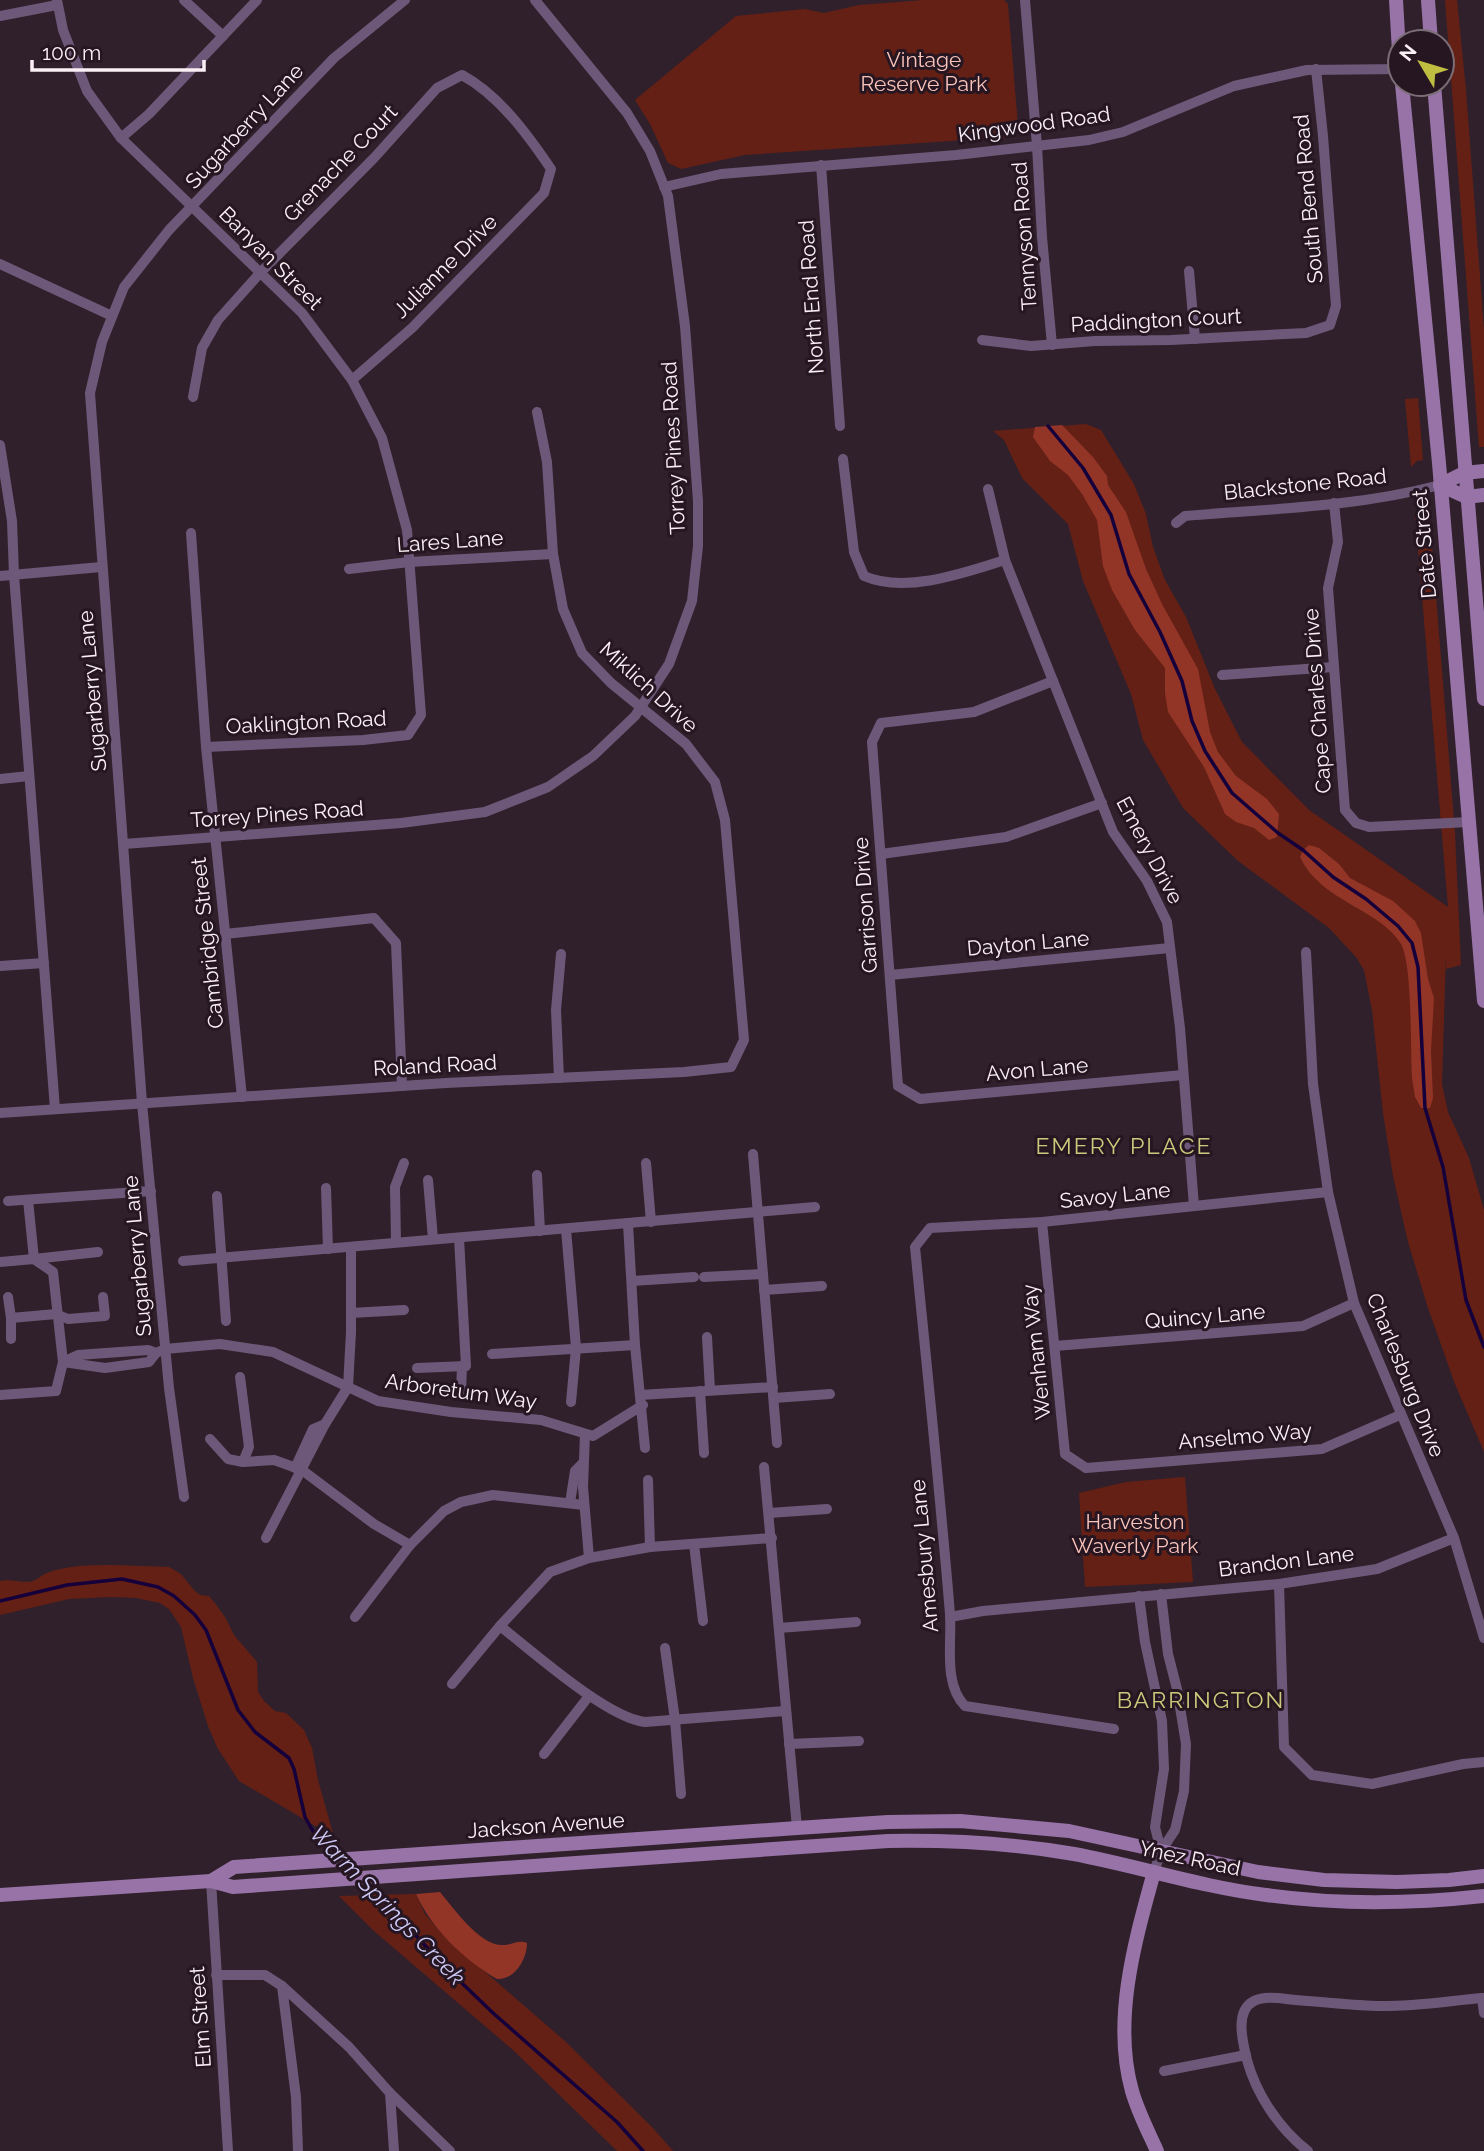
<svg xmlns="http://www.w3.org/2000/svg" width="1484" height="2151" font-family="Raleway,sans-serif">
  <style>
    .green { fill: #642015 }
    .forest { fill: #923426 }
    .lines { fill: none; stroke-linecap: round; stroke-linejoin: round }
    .stream { stroke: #15003c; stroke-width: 3.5 }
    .street { stroke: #6e5879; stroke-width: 10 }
    .secondary { stroke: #9773a8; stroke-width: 14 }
    .labels { text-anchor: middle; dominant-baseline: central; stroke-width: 6; stroke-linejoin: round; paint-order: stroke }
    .park-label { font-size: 21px; fill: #fac4ba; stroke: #261621 }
    .street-label { font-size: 21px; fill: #fbeff6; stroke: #261621 }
    .neighbourhood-label { font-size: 23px; letter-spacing: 2px; fill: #cbca7c; stroke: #261621 }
    .water-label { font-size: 23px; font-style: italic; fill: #cdc9f7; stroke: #261621 }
  </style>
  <rect width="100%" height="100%" fill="#30202b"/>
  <g class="green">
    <path d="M923,0H1004L1008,4L1018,126L1009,137L745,155L681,169L668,163L650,124L635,100L736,16L805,9L824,13L859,5Z"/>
    <path d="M1445,0H1457L1466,90L1484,330V447H1479Z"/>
    <path d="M1418,398L1423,460L1417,461L1411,467L1405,399Z"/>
    <path d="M1086,424L1101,430L1134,484L1146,514L1153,547L1165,580L1186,617L1215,689L1242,742L1309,810L1448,907L1415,513L1422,521H1430L1455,833L1461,965L1446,969V953L1442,1084L1448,1112L1469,1158L1484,1210V1452L1455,1384L1428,1308L1408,1242L1393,1176L1383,1113L1372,1010L1364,970L1356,957L1329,928L1238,861L1183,808L1143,740L1131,694L1083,581L1068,524L1022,478L1004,440L993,431Z"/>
    <path d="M1185,1477L1193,1582L1085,1587L1079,1493L1126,1482Z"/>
    <path d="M113,1565L169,1567L181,1574L194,1590L200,1595L209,1596L214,1602L225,1617L234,1635L257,1662L258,1692L264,1701L275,1711L286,1713L304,1730L312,1748L318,1780L334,1837L239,1781L218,1749L208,1726L193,1678L181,1627L169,1609L160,1603L136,1598L111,1597L69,1599L0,1615V1581C11,1578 22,1584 33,1581C38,1579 42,1575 47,1573C68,1565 91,1565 113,1565Z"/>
    <path d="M416,1894L425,1914L446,1938L566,2042L653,2128L673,2151H617L513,2050L374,1931L339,1896Z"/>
  </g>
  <g class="forest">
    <path d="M1062,425L1093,457L1107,476L1108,485L1126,512L1146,569L1162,604L1198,669L1210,732L1218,752L1236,776L1267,799L1279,814L1277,837L1269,840L1254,828L1236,822L1225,814L1204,767L1168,712L1165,693V668L1135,630L1112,590L1103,566L1097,520L1082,494L1068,475L1050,461L1033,437L1035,427Z"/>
    <path d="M1309,845L1319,848L1339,864L1350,878L1393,901L1415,921L1421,933L1428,979L1434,998L1431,1051L1433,1098L1430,1108H1421L1415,1097L1412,1078C1410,1049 1413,966 1401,944C1380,909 1320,901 1300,857L1303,850Z"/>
    <path d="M440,1892C454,1909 479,1944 501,1945C511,1946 517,1939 527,1943C527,1959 515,1980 497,1979C463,1959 432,1929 416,1894Z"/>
  </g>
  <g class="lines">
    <g class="stream">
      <path d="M1048,426L1083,468L1111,515L1129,574L1160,632L1182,681L1192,721L1205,751L1232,793L1278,833L1303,850L1333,877L1366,899L1398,926L1412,943L1418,967L1425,1108L1443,1167L1466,1300L1484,1347"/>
      <path d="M0,1601L67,1585L122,1579L158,1587L174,1596L195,1615L206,1630L238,1710L255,1732L289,1758L294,1769L305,1817L314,1833L341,1855"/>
      <path d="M369,1883L438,1960L493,2013L617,2122L643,2151"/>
    </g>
    <g class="street">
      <path d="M57,0L63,30L87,91L121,138L302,313L352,380L382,438L407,530L421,715L408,735L363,740L206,747"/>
      <path d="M184,0L223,36"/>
      <path d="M1025,0L1037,146L1042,237L1052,345"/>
      <path d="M0,16L57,5"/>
      <path d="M121,138L149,114L257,0"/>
      <path d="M821,165L840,426"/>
      <path d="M664,187L721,174L956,155L1089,140L1123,132L1234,86L1307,70L1400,69"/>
      <path d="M0,264L112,316"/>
      <path d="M1189,271L1195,339"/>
      <path d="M982,340L1031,346L1095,341L1171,340L1306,333L1330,325L1336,306L1323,136L1316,69"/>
      <path d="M193,397L202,348L218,320L260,273L374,158L437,88L462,75C499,95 528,135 551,169L544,193L412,328L352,380"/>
      <path d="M0,445L12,521L14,575L55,1109"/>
      <path d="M843,459L854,552L864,576C905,594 964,573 1005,560"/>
      <path d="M988,489L1005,560L1113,832L1147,881L1167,922L1180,1028L1194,1206"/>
      <path d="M1334,503L1338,542L1328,588L1345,810L1356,823L1369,827L1469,822"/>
      <path d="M1176,523L1185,516C1269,509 1357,507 1440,485"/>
      <path d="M191,533L206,747L242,1097"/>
      <path d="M349,569L409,562L553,554"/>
      <path d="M0,576L101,567"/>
      <path d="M1222,675L1334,667"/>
      <path d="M1053,681L974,712L881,723L872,742L898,1086L920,1099L1183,1075"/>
      <path d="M0,779L29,776"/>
      <path d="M124,844L401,823L485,812L548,787L593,756L635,716L669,664L692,601L698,546V501L685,326L668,196L650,151L627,113L535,0"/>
      <path d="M881,854L1006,837L1102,803"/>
      <path d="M225,934L374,918L396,943L402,1086"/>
      <path d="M1306,952L1313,1084L1328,1192L1354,1303L1454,1538L1484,1638"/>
      <path d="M0,966L44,963"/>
      <path d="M890,975L1170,948"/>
      <path d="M559,1078L556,1010L561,954"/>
      <path d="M0,1113L446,1083L684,1072L731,1067L744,1040L725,820L715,782L686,744L611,683L582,653L563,609L553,554L547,462L537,412"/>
      <path d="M753,1154L777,1443"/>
      <path d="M646,1163L651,1222"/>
      <path d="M537,1175L540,1231"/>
      <path d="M428,1180L433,1239"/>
      <path d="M326,1188L328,1249"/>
      <path d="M217,1196L226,1321"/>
      <path d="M28,1200L34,1259L98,1252"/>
      <path d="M8,1201L151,1191"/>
      <path d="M1042,1222L1065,1454L1086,1468L1322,1449L1400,1415"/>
      <path d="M628,1224L635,1345L645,1448"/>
      <path d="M566,1229L576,1348L571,1402"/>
      <path d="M396,1242L395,1187L404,1163"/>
      <path d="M183,1261L815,1207"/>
      <path d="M0,1262L34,1259L53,1272L63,1362L56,1391L0,1395"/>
      <path d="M704,1277L763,1274"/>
      <path d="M632,1281L694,1277"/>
      <path d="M764,1290L822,1286"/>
      <path d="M8,1297L11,1318L56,1314L68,1319L105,1316L103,1297"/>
      <path d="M351,1313L404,1310"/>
      <path d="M11,1318V1339"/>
      <path d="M707,1337L710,1390"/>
      <path d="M1055,1346L1303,1326L1354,1303"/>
      <path d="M156,1353L148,1350L78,1355L63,1362L105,1368L149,1362L156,1353L165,1349L220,1344L273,1352L378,1401L451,1412L541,1420L593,1436L643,1405"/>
      <path d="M492,1354L635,1345"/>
      <path d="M417,1368L466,1366L459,1238"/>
      <path d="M240,1377L249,1447L243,1462"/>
      <path d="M700,1391L704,1453"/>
      <path d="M461,1392L462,1366"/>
      <path d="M640,1395L773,1387"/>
      <path d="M774,1398L830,1394"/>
      <path d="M585,1434L583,1487L589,1558"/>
      <path d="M210,1439L228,1459L243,1462L274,1460L302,1470L374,1524L410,1545"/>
      <path d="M764,1467L797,1828"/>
      <path d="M295,1468L313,1429L325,1424"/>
      <path d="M648,1480L650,1547"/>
      <path d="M184,1497L169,1388L142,1103L90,393L102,342L124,287L169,230L334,58L405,0"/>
      <path d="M570,1503L575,1471L583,1463"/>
      <path d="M769,1513L827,1509"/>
      <path d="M266,1538L325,1424L348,1387L351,1332V1247"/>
      <path d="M694,1544L703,1621"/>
      <path d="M1279,1584L1284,1747L1312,1775L1372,1784L1463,1764L1484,1762"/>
      <path d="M1139,1596L1145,1642L1162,1721L1164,1769L1155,1827L1161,1851"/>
      <path d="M355,1617L410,1545L444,1511L461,1502L493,1495L584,1505"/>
      <path d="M950,1617L983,1611L1279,1584L1377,1569L1454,1538"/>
      <path d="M500,1626C532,1651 607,1718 645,1722L785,1711"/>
      <path d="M779,1628L856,1622"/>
      <path d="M665,1648L675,1720L681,1794"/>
      <path d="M452,1684L500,1626L550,1572L589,1558L650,1547L772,1538"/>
      <path d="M1114,1729L965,1706C943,1684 952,1643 950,1614C940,1492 927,1369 915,1247L930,1228L1042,1222L1328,1192"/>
      <path d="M789,1744L859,1741"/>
      <path d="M544,1754L589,1696"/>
      <path d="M1154,1872L1161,1851L1175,1830L1184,1791L1186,1744L1177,1689L1168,1654L1161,1594"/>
      <path d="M211,1881L228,2151"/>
      <path d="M216,1975H265L282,1986L349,2047L390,2093L394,2151"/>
      <path d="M282,1986L296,2097L298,2151"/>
      <path d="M1484,1998H1482L1484,2013"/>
      <path d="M1164,2071L1246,2055"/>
      <path d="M390,2093L450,2151"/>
      <path d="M1308,2151C1280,2130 1256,2094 1247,2060C1243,2043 1234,2011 1254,2001C1265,1995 1284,1999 1296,2000C1323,2002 1349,2005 1376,2006C1411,2007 1447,2001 1482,1998"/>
    </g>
    <g class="secondary">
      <path d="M1396,0L1400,69"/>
      <path d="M1428,0L1431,42"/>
      <path d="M1402,84L1439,463L1484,1001"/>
      <path d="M1434,84L1484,699"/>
      <path d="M1440,485L1466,497L1484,495"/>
      <path d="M1440,485L1464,473L1484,471"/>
      <path d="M1154,1872C1135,1941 1112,2020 1132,2091C1138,2112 1148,2131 1157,2151"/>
      <path d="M211,1881L234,1867L797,1828L888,1822L960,1821L1069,1831L1258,1872L1324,1880L1397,1882L1449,1880L1484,1876"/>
      <path d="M0,1895L211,1881L233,1887L888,1841C950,1840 1012,1843 1074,1854C1138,1866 1201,1887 1266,1895C1338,1905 1412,1904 1484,1896"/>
    </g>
  </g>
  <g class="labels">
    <g class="park-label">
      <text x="924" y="59">Vintage<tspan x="924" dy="24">Reserve Park</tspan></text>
      <text x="1135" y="1521">Harveston<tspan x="1135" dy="24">Waverly Park</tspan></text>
    </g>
    <g class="street-label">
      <text transform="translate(1034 124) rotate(-8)">Kingwood Road</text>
      <text transform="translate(244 126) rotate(-47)">Sugarberry Lane</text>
      <text transform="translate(340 163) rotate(-46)">Grenache Court</text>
      <text transform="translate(1308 199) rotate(-95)">South Bend Road</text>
      <text transform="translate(1024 236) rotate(-94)">Tennyson Road</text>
      <text transform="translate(271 258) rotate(45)">Banyan Street</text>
      <text transform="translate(445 266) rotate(-45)">Julianne Drive</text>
      <text transform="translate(811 297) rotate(-94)">North End Road</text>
      <text transform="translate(1156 320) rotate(-3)">Paddington Court</text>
      <text transform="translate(673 448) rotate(-93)">Torrey Pines Road</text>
      <text transform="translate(1305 484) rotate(-6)">Blackstone Road</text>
      <text transform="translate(450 541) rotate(-4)">Lares Lane</text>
      <text transform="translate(1424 544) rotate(-95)">Date Street</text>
      <text transform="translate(649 687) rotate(42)">Miklich Drive</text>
      <text transform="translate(92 691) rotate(-95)">Sugarberry Lane</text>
      <text transform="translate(1317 701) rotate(-94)">Cape Charles Drive</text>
      <text transform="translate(306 722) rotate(-3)">Oaklington Road</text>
      <text transform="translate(277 814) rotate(-4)">Torrey Pines Road</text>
      <text transform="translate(1150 850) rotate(62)">Emery Drive</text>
      <text transform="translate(865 905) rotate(-94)">Garrison Drive</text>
      <text transform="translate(207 943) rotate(-96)">Cambridge Street</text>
      <text transform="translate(1028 943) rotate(-5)">Dayton Lane</text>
      <text transform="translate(435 1065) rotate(-3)">Roland Road</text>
      <text transform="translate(1037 1069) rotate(-5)">Avon Lane</text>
      <text transform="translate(1115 1195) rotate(-6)">Savoy Lane</text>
      <text transform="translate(137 1256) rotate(-95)">Sugarberry Lane</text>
      <text transform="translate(1205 1316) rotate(-5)">Quincy Lane</text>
      <text transform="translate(1036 1352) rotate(-96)">Wenham Way</text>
      <text transform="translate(1406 1375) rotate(68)">Charlesburg Drive</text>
      <text transform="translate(461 1391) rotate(8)">Arboretum Way</text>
      <text transform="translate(1245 1436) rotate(-5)">Anselmo Way</text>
      <text transform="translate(924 1556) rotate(-95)">Amesbury Lane</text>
      <text transform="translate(1286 1561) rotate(-7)">Brandon Lane</text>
      <text transform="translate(546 1825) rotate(-4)">Jackson Avenue</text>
      <text transform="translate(1190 1858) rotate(12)">Ynez Road</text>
      <text transform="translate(200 2017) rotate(-94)">Elm Street</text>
    </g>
    <g class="neighbourhood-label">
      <text x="1124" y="1145">EMERY PLACE</text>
      <text x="1201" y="1699">BARRINGTON</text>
    </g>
    <g class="water-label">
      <text transform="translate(388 1905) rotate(46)">Warm Springs Creek</text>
    </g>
  </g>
  <g transform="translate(1421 63) rotate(308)"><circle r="33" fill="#261621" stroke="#7b6d76" stroke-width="2"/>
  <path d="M0-5L12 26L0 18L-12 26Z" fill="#c0be40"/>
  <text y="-10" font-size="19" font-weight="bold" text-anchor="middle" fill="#fbeff6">N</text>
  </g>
  <path d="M32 60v10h172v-10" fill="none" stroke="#fbeff6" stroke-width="3.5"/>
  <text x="42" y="60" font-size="21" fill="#fbeff6" stroke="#261621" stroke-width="5" paint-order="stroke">100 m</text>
</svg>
